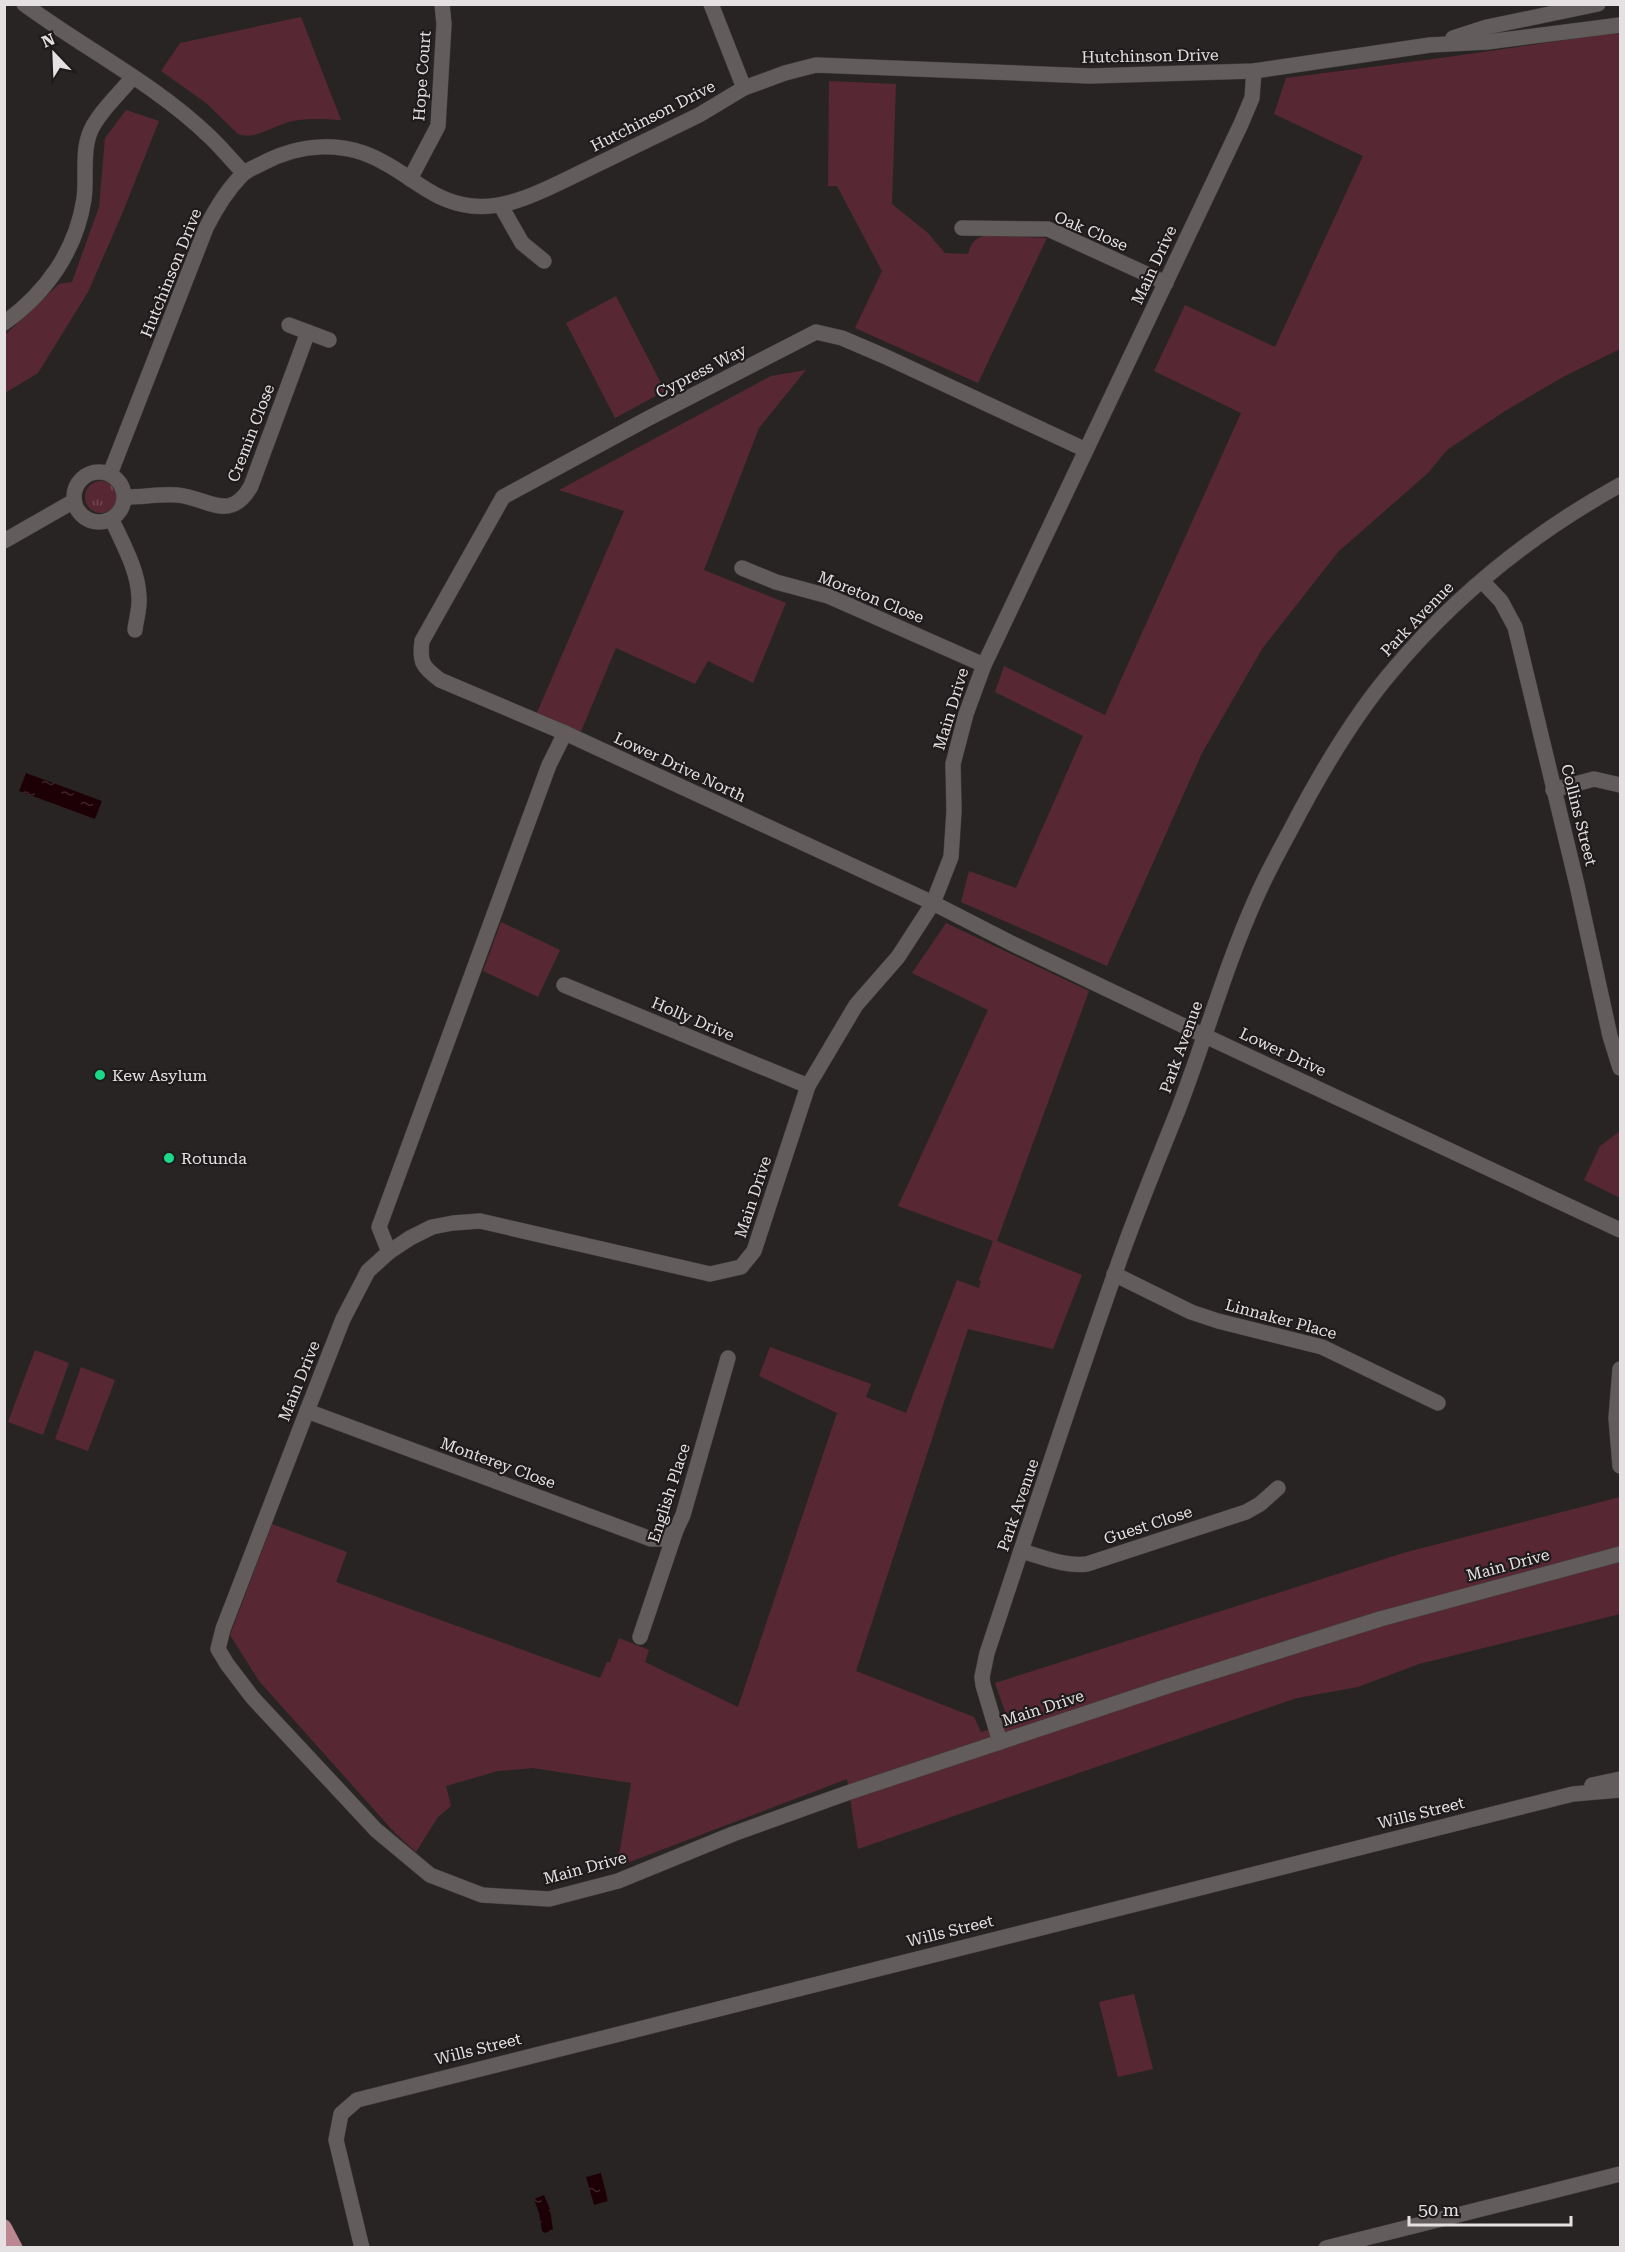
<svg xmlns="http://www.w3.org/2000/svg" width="1625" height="2252" font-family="'Roboto Serif',serif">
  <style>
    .grass { fill: url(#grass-tufts) }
    .park { fill: #572833 }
    .water { fill: url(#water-ripples) }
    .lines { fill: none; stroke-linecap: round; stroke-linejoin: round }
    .minor-casing { stroke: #444041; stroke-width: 16 }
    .major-casing { stroke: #444041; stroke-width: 16 }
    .minor { stroke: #625c5d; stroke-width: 15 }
    .major { stroke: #bb8790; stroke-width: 15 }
    .poi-dot { fill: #1bd988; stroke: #1f1a1b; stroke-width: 2 }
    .labels { text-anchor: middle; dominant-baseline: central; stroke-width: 4.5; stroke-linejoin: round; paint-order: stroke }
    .street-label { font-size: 16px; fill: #e5e1e2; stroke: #1f1a1b }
    .poi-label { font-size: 16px; fill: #e5e1e2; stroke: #1f1a1b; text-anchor: start }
  </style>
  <defs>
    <pattern id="grass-tufts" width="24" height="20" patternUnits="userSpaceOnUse" patternTransform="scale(1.5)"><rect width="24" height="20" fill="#572833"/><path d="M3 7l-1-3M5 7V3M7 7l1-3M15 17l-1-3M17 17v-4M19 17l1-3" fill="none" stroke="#6f4750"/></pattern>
    <pattern id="water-ripples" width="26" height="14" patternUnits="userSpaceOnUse" patternTransform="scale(1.5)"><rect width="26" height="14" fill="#1d0006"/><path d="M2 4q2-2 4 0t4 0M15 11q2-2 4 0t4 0" fill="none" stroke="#3e252a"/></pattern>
  </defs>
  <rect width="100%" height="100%" fill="#282424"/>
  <circle class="grass" cx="101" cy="497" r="16"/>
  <g class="park">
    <path d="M301,17L341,120C324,119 309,118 293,121C276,124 255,141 238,134L206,103L161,71L180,43Z"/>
    <path d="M1620,32V349L1563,377L1505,411L1447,450L1428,473L1338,552L1262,649L1202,753L1107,966L961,902L969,871L1016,888L1083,736L995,692L1004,666L1105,715L1241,413L1154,371L1185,305L1275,347L1363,156L1274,114L1286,78L1448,57Z"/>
    <path d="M829,81L896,84L892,204L928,233L945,253L968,254C971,243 974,239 986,235L1047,238L978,383L855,328L882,271L837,186H828Z"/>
    <path d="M126,110L159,121L122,214L88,292L38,373L5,393V335L59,284L72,282L99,207L105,138Z"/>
    <path d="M616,296L665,391L615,418L566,323Z"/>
    <path d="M806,370L759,428L704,570L786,603L753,683L708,661L695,684L616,648L577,741L533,722L624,511L559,490L771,376Z"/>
    <path d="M501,922L560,950L538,997L483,971Z"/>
    <path d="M946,923L1089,991L997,1241L1082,1275L1053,1349L968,1329L856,1671L974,1717L981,1732L1009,1723L995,1683L1403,1553L1620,1497V1614L1419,1664L1358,1687L1297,1698L858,1849L847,1779L622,1865L619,1855L631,1783L533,1768L498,1771L446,1786L451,1806L438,1817L416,1852L395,1833L259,1681L230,1635L272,1524L347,1552L336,1582L600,1678L607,1662H610L619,1638L649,1650L645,1662L738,1707L837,1413L759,1376L770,1347L871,1384L866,1397L906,1413L957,1280L979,1288L981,1281L979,1280L993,1241L898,1206L988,1010L912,973Z"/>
    <path d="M1620,1131V1198L1584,1180L1600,1146Z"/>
    <path d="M35,1350L69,1363L43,1435L8,1422Z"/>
    <path d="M81,1367L115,1380L88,1451L55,1439Z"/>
    <path d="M1134,1994L1153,2069L1118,2077L1099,2002Z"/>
  </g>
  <g class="water">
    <path d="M26,773L102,801L95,819L19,791Z"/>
    <path d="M601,2173L608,2201L594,2205L586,2177Z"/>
    <path d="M544,2195L550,2209L553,2230L545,2233L542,2231L539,2213L534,2199Z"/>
  </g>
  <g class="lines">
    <defs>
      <g id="minor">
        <path d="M24,4C85,49 155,84 209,136C221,147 232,161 244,173"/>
        <path d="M711,4L744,88"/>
        <path d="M1453,38L1487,27L1598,4"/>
        <path d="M1254,71L1252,98L1241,124L984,665L966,714L953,764L954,811L951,857L933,903L898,957L856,1005L808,1086L754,1251L741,1267L710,1274L480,1221L453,1223L432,1227L410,1238L389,1252L368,1271L343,1319L307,1411L223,1629L218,1649L227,1664L252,1697L376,1830L430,1875L482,1895L549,1899L618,1881L733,1834L847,1793L1168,1686L1380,1619L1620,1554"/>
        <path d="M410,179L438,126L444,24L442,4"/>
        <path d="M501,206L522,243L544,261"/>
        <path d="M962,228L1048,229L1166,283"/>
        <path d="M4,323C46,293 76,251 84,199C87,179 82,155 89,135C95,116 120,93 133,77"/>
        <path d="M289,325L329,340"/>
        <path d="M1086,450L884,356L842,338L816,332L647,419L503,497L422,641C419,663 423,667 440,680L565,733L933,903L1013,944L1186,1027L1620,1230"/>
        <circle cx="99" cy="497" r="25"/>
        <path d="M110,474L206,228C216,208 226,191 242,175C247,170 255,167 261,164C300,143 344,140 383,162C414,178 434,202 472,206C503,209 532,196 559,183L699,115L744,88L785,73L816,65L1090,76L1254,71L1430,45L1487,42L1620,25"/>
        <path d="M125,497C142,497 160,494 177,495C207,497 230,524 251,486L308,332"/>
        <path d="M112,520C123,544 138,570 139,597C140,608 136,620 135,630"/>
        <path d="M4,541L74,501"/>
        <path d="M742,568L776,582L828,596L984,665"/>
        <path d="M1482,581L1501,601L1515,627L1577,885L1610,1036L1620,1068"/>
        <path d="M1553,790L1594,779L1620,785"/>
        <path d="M564,985L808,1086"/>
        <path d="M389,1252L379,1227L549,765L565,733"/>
        <path d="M1114,1274L1191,1312L1218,1321L1322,1347L1438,1403"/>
        <path d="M1620,1369L1616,1418L1620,1466"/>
        <path d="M307,1411L651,1539H665L676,1530"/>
        <path d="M1021,1551C1043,1557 1065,1567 1087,1564L1246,1512L1260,1504L1278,1488"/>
        <path d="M640,1637L676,1530L683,1515L728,1358"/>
        <path d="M1000,1742L983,1685L982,1677L987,1653C1029,1527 1070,1401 1114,1276C1133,1220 1156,1165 1178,1110C1205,1040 1225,967 1256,898C1266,875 1278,853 1290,831C1319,775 1352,718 1393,670C1456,595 1535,532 1620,485"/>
        <path d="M1592,1785L1620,1779"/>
        <path d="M362,2248L336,2140L341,2114L357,2100L1573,1794L1620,1790"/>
        <path d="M1326,2248L1620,2174"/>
      </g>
      <path id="major" d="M4,2227L15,2248"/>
    </defs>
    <use href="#minor" class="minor-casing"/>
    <use href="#major" class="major-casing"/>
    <use href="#minor" class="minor"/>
    <use href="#major" class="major"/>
  </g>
  <g class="poi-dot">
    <circle cx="100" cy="1075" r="6"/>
    <circle cx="169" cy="1158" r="6"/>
  </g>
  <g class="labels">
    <g class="street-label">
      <text transform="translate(1150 56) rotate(-1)">Hutchinson Drive</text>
      <text transform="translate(422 76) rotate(-86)">Hope Court</text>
      <text transform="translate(653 116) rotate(-27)">Hutchinson Drive</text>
      <text transform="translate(1091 231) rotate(23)">Oak Close</text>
      <text transform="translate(1154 265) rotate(-65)">Main Drive</text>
      <text transform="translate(171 273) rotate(-68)">Hutchinson Drive</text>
      <text transform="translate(701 371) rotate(-27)">Cypress Way</text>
      <text transform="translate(251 433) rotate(-69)">Cremin Close</text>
      <text transform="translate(871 597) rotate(22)">Moreton Close</text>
      <text transform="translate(1417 619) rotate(-46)">Park Avenue</text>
      <text transform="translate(951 709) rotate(-73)">Main Drive</text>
      <text transform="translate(680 767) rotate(25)">Lower Drive North</text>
      <text transform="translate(1579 815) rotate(76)">Collins Street</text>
      <text transform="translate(693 1019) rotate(23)">Holly Drive</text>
      <text transform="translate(1181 1047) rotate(-70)">Park Avenue</text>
      <text transform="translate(1283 1052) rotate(25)">Lower Drive</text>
      <text transform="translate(753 1197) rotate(-72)">Main Drive</text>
      <text transform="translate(1281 1319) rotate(15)">Linnaker Place</text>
      <text transform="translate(299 1381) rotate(-68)">Main Drive</text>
      <text transform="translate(498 1463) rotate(20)">Monterey Close</text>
      <text transform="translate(669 1493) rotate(-72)">English Place</text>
      <text transform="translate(1018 1505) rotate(-71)">Park Avenue</text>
      <text transform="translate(1148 1525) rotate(-18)">Guest Close</text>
      <text transform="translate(1508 1565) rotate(-15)">Main Drive</text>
      <text transform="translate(1043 1708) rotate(-18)">Main Drive</text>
      <text transform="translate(1421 1813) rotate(-14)">Wills Street</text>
      <text transform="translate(585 1868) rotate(-15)">Main Drive</text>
      <text transform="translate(950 1931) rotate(-14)">Wills Street</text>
      <text transform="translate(478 2049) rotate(-14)">Wills Street</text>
    </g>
    <g class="poi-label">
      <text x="112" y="1075">Kew Asylum</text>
      <text x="181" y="1158">Rotunda</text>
    </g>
  </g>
  <rect width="1625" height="2252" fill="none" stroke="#e5e1e2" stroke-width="12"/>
  <g transform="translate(54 54) rotate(337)" stroke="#1f1a1b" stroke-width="4.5" paint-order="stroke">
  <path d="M0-4.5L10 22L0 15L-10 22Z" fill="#e5e1e2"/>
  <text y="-9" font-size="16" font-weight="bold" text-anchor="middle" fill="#e5e1e2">N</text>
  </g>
  <path d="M1409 2216v9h162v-9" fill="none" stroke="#e5e1e2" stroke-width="3"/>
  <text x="1418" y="2216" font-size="18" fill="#e5e1e2" stroke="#1f1a1b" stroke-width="4.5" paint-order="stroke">50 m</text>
</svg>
